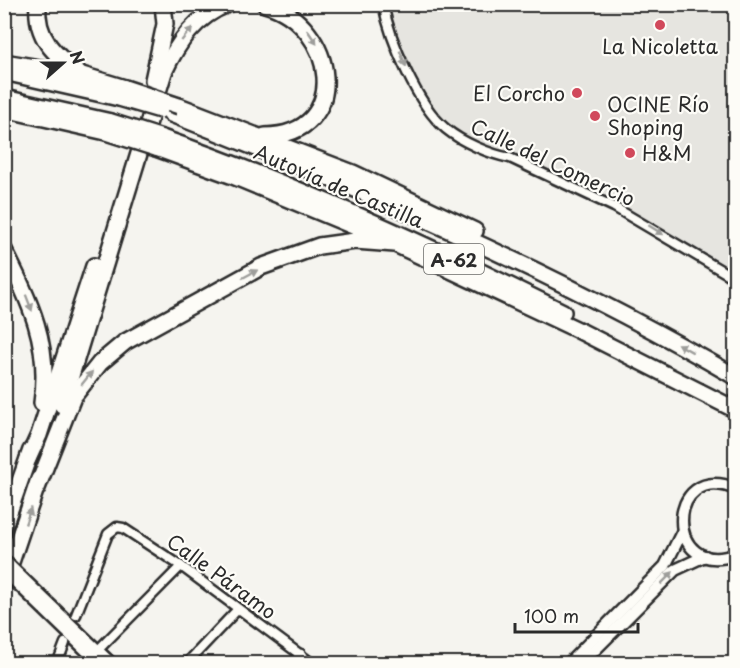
<svg xmlns="http://www.w3.org/2000/svg" width="740" height="668" font-family="'Playpen Sans',sans-serif">
  <style>
    .built { fill: #e6e5e0 }
    .lines { fill: none; stroke-linecap: round; stroke-linejoin: round }
    .minor-casing { stroke: #2b2b2b; stroke-width: 13 }
    .tertiary-casing { stroke: #2b2b2b; stroke-width: 15 }
    .motorway-casing { stroke: #2b2b2b; stroke-width: 20 }
    .minor { stroke: #fdfcf7; stroke-width: 8 }
    .tertiary { stroke: #fdfcf7; stroke-width: 10 }
    .motorway { stroke: #fdfcf7; stroke-width: 15 }
    .tertiary-bridge-casing { stroke: #2b2b2b; stroke-width: 15; stroke-linecap: butt }
    .motorway-bridge-casing { stroke: #2b2b2b; stroke-width: 20; stroke-linecap: butt }
    .tertiary-bridge { stroke: #fdfcf7; stroke-width: 10 }
    .motorway-bridge { stroke: #fdfcf7; stroke-width: 15 }
    .oneway { fill: #9e9e9b }
    .poi-dot { fill: #d1495b; stroke: #fdfcf7; stroke-width: 2 }
    .labels { text-anchor: middle; dominant-baseline: central; stroke-width: 4.5; stroke-linejoin: round; paint-order: stroke }
    .shield { fill: #fdfcf7; stroke: #6a6a68; stroke-width: 1.5 }
    .shield-label { font-size: 18px; font-weight: bold; fill: #2b2b2b }
    .poi-label { font-size: 20px; fill: #2b2b2b; stroke: #fdfcf7; text-anchor: start }
    .street-label { font-size: 20px; fill: #2b2b2b; stroke: #fdfcf7 }
  </style>
  <rect width="100%" height="100%" fill="#f5f4ef"/>
  <filter id="ink" filterUnits="userSpaceOnUse"><feTurbulence type="fractalNoise" baseFrequency=".0167" numOctaves="2"/><feDisplacementMap in="SourceGraphic" scale="12" xChannelSelector="R" yChannelSelector="G"/><feConvolveMatrix kernelMatrix="1 2 1 2 8 2 1 2 1" color-interpolation-filters="sRGB"/></filter>
  <g filter="url(#ink)">
    <path class="built" d="M379,5H735V287L611,212L448,136L441,129L397,58Z"/>
    <g class="lines">
      <defs>
        <g id="minor">
          <path d="M383,4C390,40 417,105 446,129C462,142 489,154 510,158L614,207L736,279"/>
          <path d="M76,615L108,534L117,527L123,528L181,566L313,664"/>
          <path d="M98,650L181,566"/>
          <path d="M57,664L65,643"/>
          <path d="M186,664L238,609"/>
          <path d="M292,664L301,654"/>
        </g>
        <g id="tertiary">
          <path d="M736,489C664,459 664,582 736,554"/>
          <path d="M37,592L112,664"/>
          <path d="M33,599L100,664"/>
          <path d="M568,664L665,566L682,532"/>
          <path d="M581,664L675,570L705,556"/>
        </g>
        <g id="motorway">
          <path d="M38,4C35,38 55,55 79,73"/>
          <path d="M4,62L82,75L125,88"/>
          <path d="M4,72L119,98"/>
          <path d="M153,80L165,24L163,4"/>
          <path d="M4,98L111,122"/>
          <path d="M179,106L353,173L475,231"/>
          <path d="M4,109L106,132"/>
          <path d="M171,114C365,190 556,272 736,377"/>
          <path d="M265,136C353,135 337,24 265,4"/>
          <path d="M162,138C299,186 433,247 563,312"/>
          <path d="M156,148L233,176L387,240"/>
          <path d="M4,250C30,302 51,344 42,403"/>
          <path d="M62,405L164,72C178,42 196,16 228,4"/>
          <path d="M28,459L39,435L94,266"/>
          <path d="M37,488L73,397L100,363L125,342L261,267L319,246L355,241L395,244L578,330L736,410"/>
          <path d="M4,526L31,450"/>
          <path d="M4,583L39,479"/>
        </g>
      </defs>
      <use href="#minor" class="minor-casing"/>
      <use href="#tertiary" class="tertiary-casing"/>
      <use href="#motorway" class="motorway-casing"/>
      <use href="#minor" class="minor"/>
      <use href="#tertiary" class="tertiary"/>
      <use href="#motorway" class="motorway"/>
      <defs>
        <g id="tertiary-bridge">
          <path d="M4,560L37,592"/>
          <path d="M4,571L33,599"/>
        </g>
        <g id="motorway-bridge">
          <path d="M125,88L179,106"/>
          <path d="M119,98L160,110"/>
          <path d="M111,122L162,138"/>
          <path d="M106,132L156,148"/>
        </g>
      </defs>
      <use href="#tertiary-bridge" class="tertiary-bridge-casing"/>
      <use href="#motorway-bridge" class="motorway-bridge-casing"/>
      <use href="#tertiary-bridge" class="tertiary-bridge"/>
      <use href="#motorway-bridge" class="motorway-bridge"/>
    </g>
    <defs><path id="oneway-solid" d="M-6-.8H1V-3.2L6.5 0L1 3.2V.8H-6Z" transform="scale(1.5)"/></defs>
    <g class="oneway">
      <use href="#oneway-solid" transform="translate(187 34) rotate(-51)"/>
      <use href="#oneway-solid" transform="translate(312 37) rotate(56)"/>
      <use href="#oneway-solid" transform="translate(403 59) rotate(68)"/>
      <use href="#oneway-solid" transform="translate(656 230) rotate(32)"/>
      <use href="#oneway-solid" transform="translate(250 274) rotate(-28)"/>
      <use href="#oneway-solid" transform="translate(29 303) rotate(69)"/>
      <use href="#oneway-solid" transform="translate(685 348) rotate(-151)"/>
      <use href="#oneway-solid" transform="translate(87 378) rotate(-51)"/>
      <use href="#oneway-solid" transform="translate(28 516) rotate(-71)"/>
      <use href="#oneway-solid" transform="translate(667 578) rotate(-45)"/>
    </g>
  </g>
  <g class="poi-dot">
    <circle cx="660" cy="25" r="6"/>
    <circle cx="577" cy="93" r="6"/>
    <circle cx="595" cy="116" r="6"/>
    <circle cx="630" cy="153" r="6"/>
  </g>
  <g class="labels">
    <rect class="shield" x="424" y="244" width="60" height="30" rx="4.5"/>
    <g class="shield-label">
      <text x="454" y="259">A-62</text>
    </g>
    <g class="poi-label">
      <text x="660" y="46" text-anchor="middle">La Nicoletta</text>
      <text x="565" y="93" text-anchor="end">El Corcho</text>
      <text x="607" y="104">OCINE Río<tspan x="607" dy="23">Shoping</tspan></text>
      <text x="642" y="153">H&amp;M</text>
    </g>
    <g class="street-label">
      <text transform="translate(553 162) rotate(25)">Calle del Comercio</text>
      <text transform="translate(339 186) rotate(23)">Autovía de Castilla</text>
      <text transform="translate(222 576) rotate(36)">Calle Páramo</text>
    </g>
  </g>
  <rect width="740" height="668" fill="none" stroke="#fdfcf7" stroke-width="24"/>
  <rect x="12" y="12" width="716" height="644" fill="none" stroke="#2b2b2b" stroke-width="2" filter="url(#ink)"/>
  <g transform="translate(63 63) rotate(69)" stroke="#fdfcf7" stroke-width="4.5" paint-order="stroke">
  <path d="M0-4.5L10 22L0 15L-10 22Z" fill="#2b2b2b"/>
  <text y="-9" font-size="16" font-weight="bold" text-anchor="middle" fill="#2b2b2b">N</text>
  </g>
  <path d="M515 623v9h123v-9" fill="none" stroke="#2b2b2b" stroke-width="3"/>
  <text x="524" y="623" font-size="18" fill="#2b2b2b" stroke="#fdfcf7" stroke-width="4.5" paint-order="stroke">100 m</text>
</svg>
